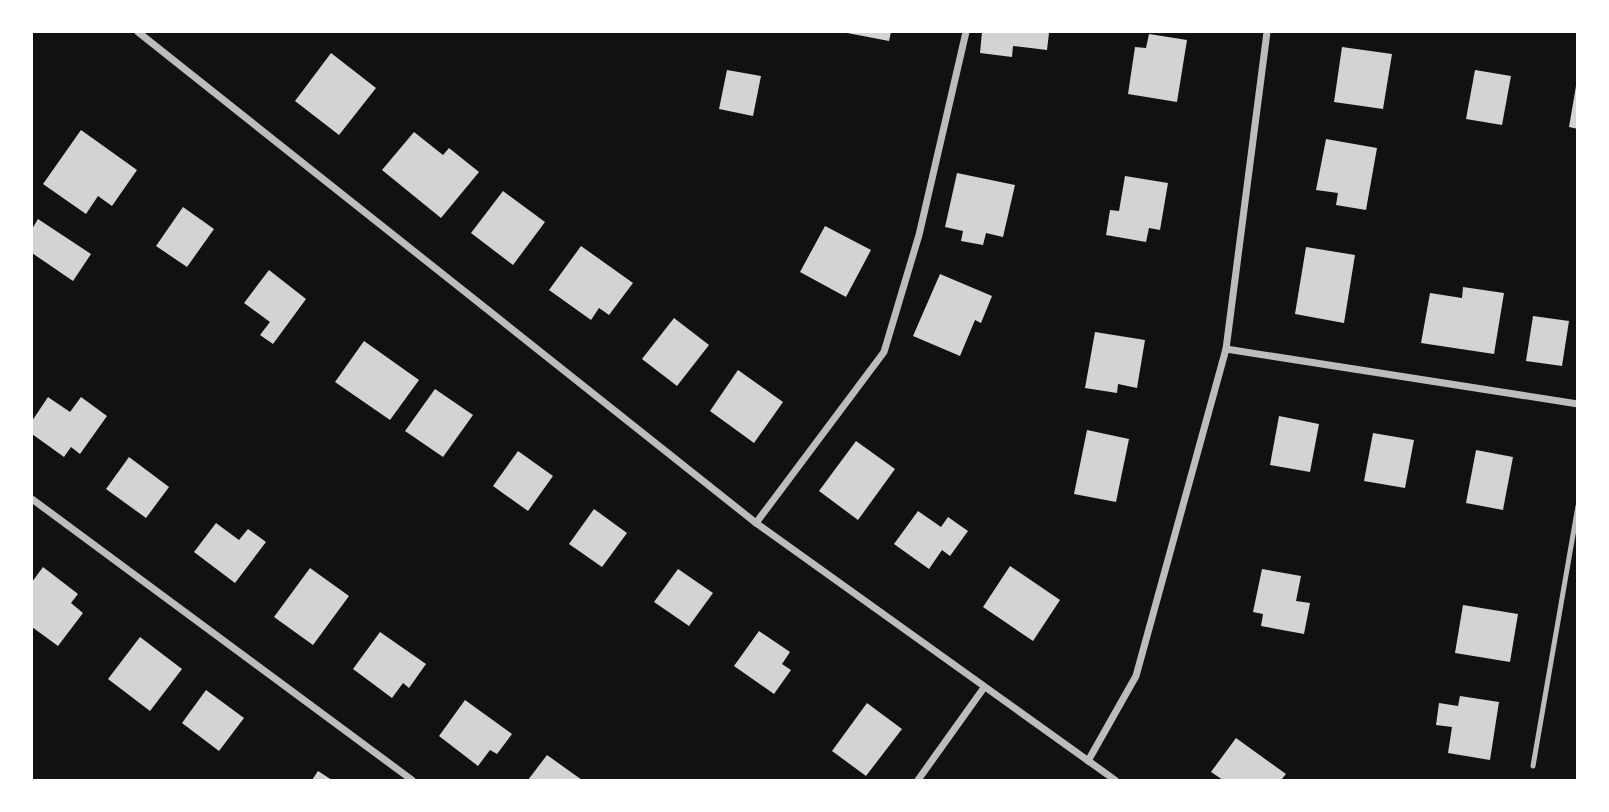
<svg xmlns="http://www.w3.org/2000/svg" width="1609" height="812" font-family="Georgia,serif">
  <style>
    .building { fill: #d3d3d3 }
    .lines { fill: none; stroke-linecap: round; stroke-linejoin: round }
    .service { stroke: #bcbcbc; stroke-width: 5 }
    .minor { stroke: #bcbcbc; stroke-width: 7 }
  </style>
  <rect width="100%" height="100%" fill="#111"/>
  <g class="building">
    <path d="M842,32H891L889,41Z"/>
    <path d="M982,32L1049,33L1047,50L1013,46L1012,57L980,53Z"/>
    <path d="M1149,34L1187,40L1177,102L1128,94L1135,47L1146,48Z"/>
    <path d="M1342,47L1392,54L1383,109L1334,102Z"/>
    <path d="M331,53L376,88L339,135L295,101Z"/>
    <path d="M727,70L761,76L753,116L719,109Z"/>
    <path d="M1475,70L1511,76L1502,125L1466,119Z"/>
    <path d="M1576,86H1578V129L1569,127Z"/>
    <path d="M81,130L137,170L112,206L98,196L86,214L43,184Z"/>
    <path d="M414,132L443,155L449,148L479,172L441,218L382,170Z"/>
    <path d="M1326,139L1377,148L1366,210L1336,205L1338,193L1316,190Z"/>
    <path d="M957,173L1015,185L1003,237L986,233L983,245L961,241L963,231L945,227Z"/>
    <path d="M1125,176L1168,183L1160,230L1149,228L1146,242L1106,235L1110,210L1119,211Z"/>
    <path d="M503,191L545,222L513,265L471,233Z"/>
    <path d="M183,207L214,229L187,267L156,246Z"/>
    <path d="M38,219L91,254L73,281L32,253V229Z"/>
    <path d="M825,226L871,250L846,297L800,272Z"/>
    <path d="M581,246L633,283L609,315L599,308L591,320L549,290Z"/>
    <path d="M1306,247L1355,255L1344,323L1295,314Z"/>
    <path d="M269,270L306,299L273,344L260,335L270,322L244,303Z"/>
    <path d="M940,274L992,296L981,323L975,320L960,356L913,336Z"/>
    <path d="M1463,287L1504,293L1494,354L1421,343L1430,293L1462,298Z"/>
    <path d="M1533,316L1569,321L1562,366L1526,361Z"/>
    <path d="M674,318L709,345L677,386L642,359Z"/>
    <path d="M1095,332L1145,340L1137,388L1118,384L1117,393L1085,388Z"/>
    <path d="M364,341L419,380L390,420L335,382Z"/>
    <path d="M738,370L783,402L754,443L710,411Z"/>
    <path d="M435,389L473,415L443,457L405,431Z"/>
    <path d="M48,397L70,412L81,397L107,416L80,454L71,447L64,457L32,434V421Z"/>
    <path d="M1279,416L1319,424L1310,472L1270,465Z"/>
    <path d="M1087,430L1129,439L1116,502L1074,494Z"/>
    <path d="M1373,433L1414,440L1405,488L1364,481Z"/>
    <path d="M856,441L895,469L858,520L819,491Z"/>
    <path d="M1476,450L1513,457L1503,510L1466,503Z"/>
    <path d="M518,451L553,476L528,511L493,486Z"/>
    <path d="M129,457L169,487L146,518L106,489Z"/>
    <path d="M594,509L627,533L602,567L569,544Z"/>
    <path d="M918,511L941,527L948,517L968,531L950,556L942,550L929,569L894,544Z"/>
    <path d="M216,523L239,540L248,529L266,542L235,583L194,552Z"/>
    <path d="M1010,566L1060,600L1033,641L983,607Z"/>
    <path d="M43,567L78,594L71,603L83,613L58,646L32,627V582Z"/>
    <path d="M310,568L349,596L313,645L274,617Z"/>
    <path d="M678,569L713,593L689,626L654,602Z"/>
    <path d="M1262,569L1301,576L1296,601L1310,603L1304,634L1261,626L1263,614L1253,612Z"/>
    <path d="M1463,605L1518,614L1510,662L1455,653Z"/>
    <path d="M759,631L790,652L782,664L791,670L774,694L734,666Z"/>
    <path d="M380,632L426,664L409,688L403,683L392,698L353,669Z"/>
    <path d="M140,637L182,669L150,711L108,679Z"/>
    <path d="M206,690L244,718L219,751L182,723Z"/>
    <path d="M1460,696L1499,702L1490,760L1448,753L1452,727L1436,725L1439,703L1458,706Z"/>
    <path d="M465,700L512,734L497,754L490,750L478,766L439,736Z"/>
    <path d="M867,703L902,729L866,776L832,751Z"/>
    <path d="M1236,738L1286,774L1281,780H1223L1211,772Z"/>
    <path d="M547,755L582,780H528Z"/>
    <path d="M318,771L332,780H312Z"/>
  </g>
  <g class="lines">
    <path class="service" d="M1533,766L1578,506"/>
    <g class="minor">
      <path d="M138,32L756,523L1115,780"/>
      <path d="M1226,349L1578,404"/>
      <path d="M32,499L412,780"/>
      <path d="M756,523L884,352L919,235L966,32"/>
      <path d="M1088,761L1136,676L1226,349L1267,32"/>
      <path d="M918,780L983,689"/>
    </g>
  </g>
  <rect width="1609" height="812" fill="none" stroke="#ffffff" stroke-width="66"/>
</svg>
